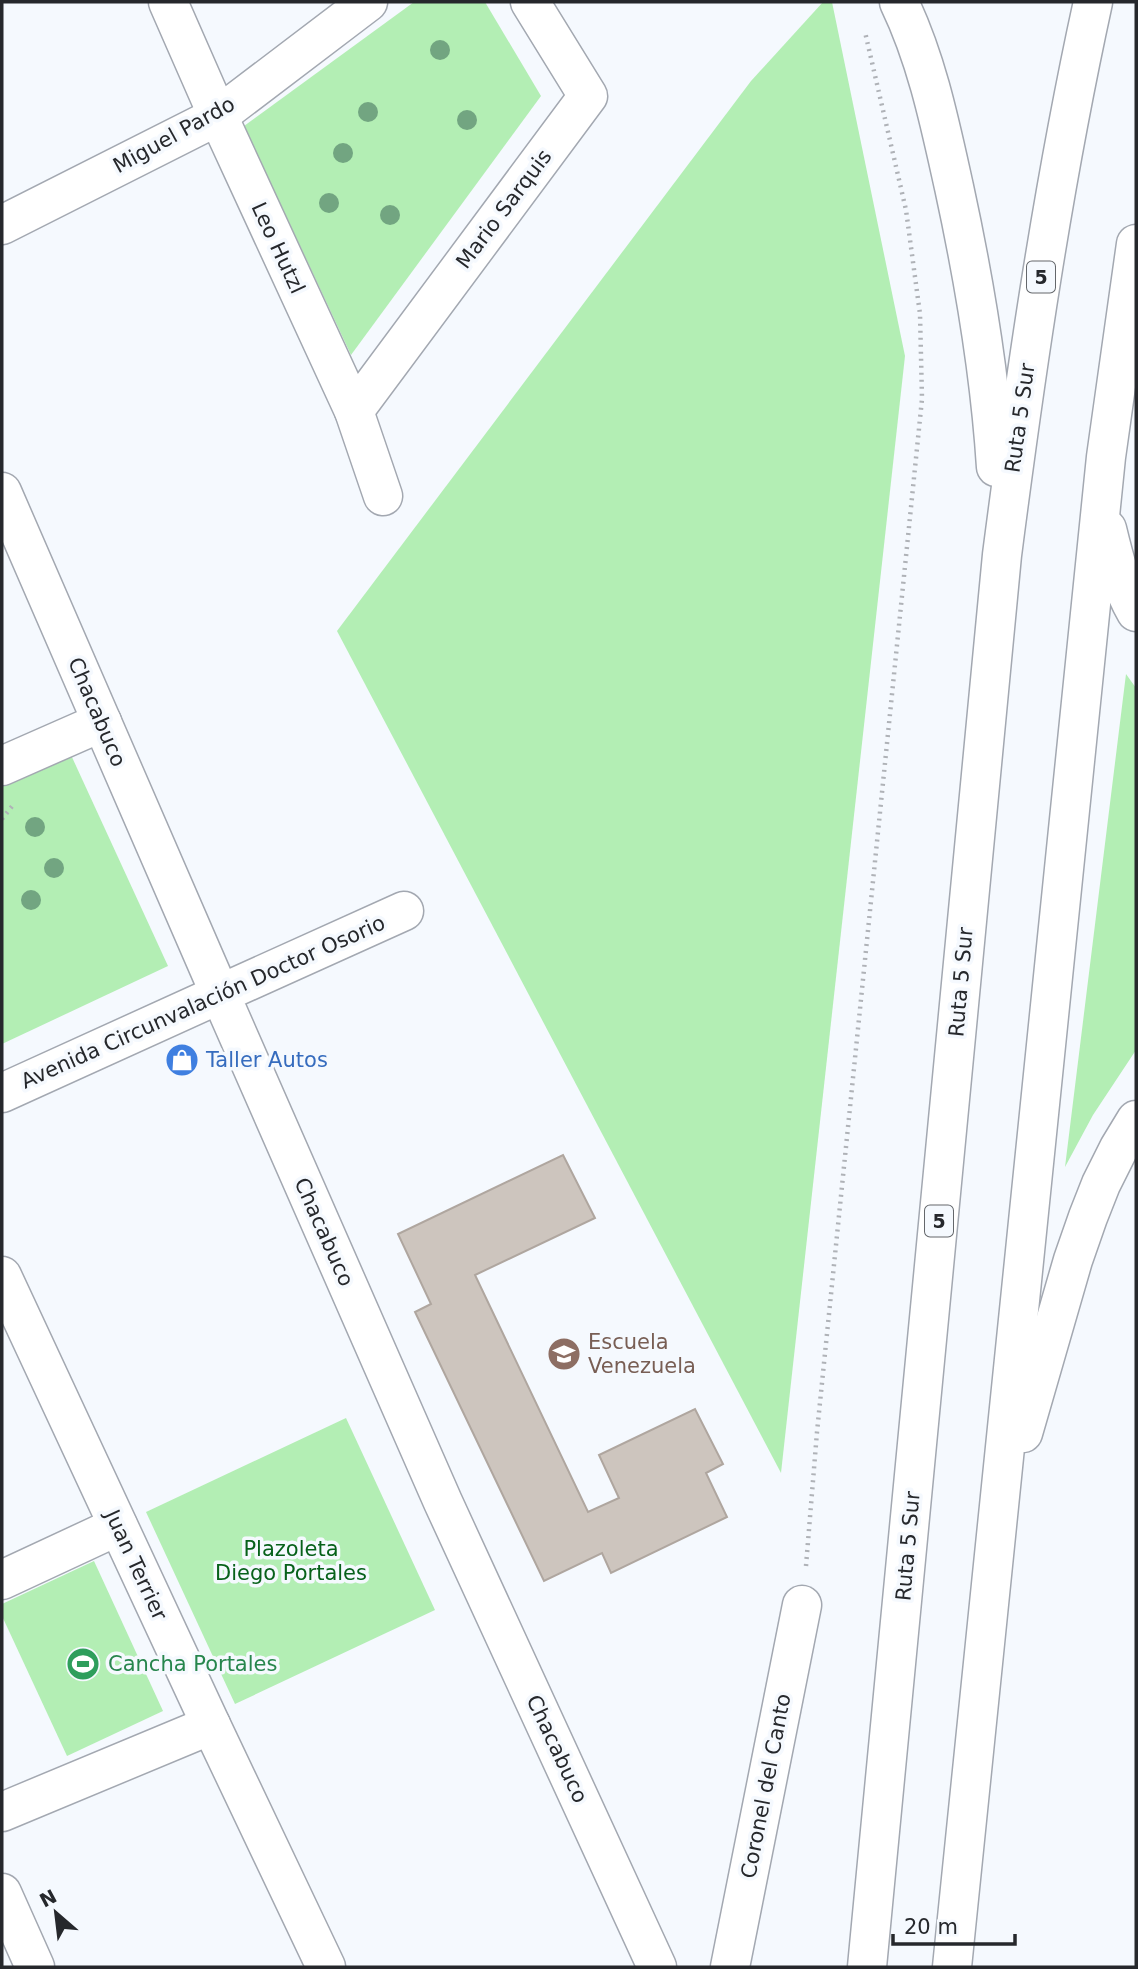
<svg xmlns="http://www.w3.org/2000/svg" width="1138" height="1969" font-family="'DejaVu Sans',sans-serif">
  <style>
    .green { fill: #b3eeb4 }
    .building { fill: #cdc5be; stroke: #afa69f; stroke-width: 2 }
    .lines { fill: none; stroke-linecap: round; stroke-linejoin: round }
    .minor-casing { stroke: #a3a8b1; stroke-width: 41 }
    .major-casing { stroke: #a3a8b1; stroke-width: 41 }
    .highway-casing { stroke: #a3a8b1; stroke-width: 41 }
    .path { stroke: #afb2b7; stroke-width: 4.5; stroke-dasharray: 2 5; stroke-linecap: butt }
    .minor { stroke: #fff; stroke-width: 38 }
    .major { stroke: #fff; stroke-width: 38 }
    .highway { stroke: #fff; stroke-width: 38 }
    .tree { fill: #72a581 }
    .labels { text-anchor: middle; dominant-baseline: central; stroke-width: 7; stroke-linejoin: round; paint-order: stroke }
    .shield { fill: #f5f9fe; stroke: #64676b; stroke-width: 2 }
    .shield-label { font-size: 19px; font-weight: bold; fill: #26282c }
    .street-label { font-size: 21px; fill: #26282c; stroke: #f5f9fe }
    .shop-label { font-size: 21px; fill: #366cbe; stroke: #f5f9fe; text-anchor: start }
    .education-label { font-size: 21px; fill: #785e54; stroke: #f5f9fe; text-anchor: start }
    .park-label { font-size: 21px; fill: #07611a; stroke: #f5f9fe }
    .leisure-label { font-size: 21px; fill: #27864d; stroke: #f5f9fe; text-anchor: start }
  </style>
  <rect width="100%" height="100%" fill="#f5f9fe"/>
  <g class="green">
    <path d="M414,2H485L541,96L351,355L244,126Z"/>
    <path d="M823,2H832L905,356L781,1473L337,631L751,81Z"/>
    <path d="M1126,674L1136,688V1050L1093,1115L1065,1167Z"/>
    <path d="M71,755L168,966L2,1044V786Z"/>
    <path d="M346,1418L435,1610L235,1704L146,1512Z"/>
    <path d="M94,1561L163,1711L67,1756L2,1616V1604Z"/>
  </g>
  <path class="building" d="M563,1155L595,1218L475,1275L588,1512L619,1498L599,1455L695,1409L723,1464L706,1473L727,1517L611,1573L602,1553L544,1581L415,1312L431,1304L398,1234Z"/>
  <g class="lines">
    <defs>
      <g id="minor">
        <path d="M168,2L218,116L354,411L383,496"/>
        <path d="M354,411L588,96L530,2"/>
        <path d="M2,766L102,722"/>
        <path d="M404,911L220,994L443,1502L657,1967"/>
        <path d="M2,1276L211,1725L326,1967"/>
        <path d="M2,1580L118,1526"/>
        <path d="M2,1812L211,1725"/>
        <path d="M2,1893L35,1967"/>
        <path d="M730,1967L802,1605"/>
      </g>
      <g id="major">
        <path d="M2,225L218,116L368,2"/>
        <path d="M2,492L220,994L2,1093"/>
      </g>
      <g id="highway">
        <path d="M899,2C927,60 940,124 954,187C974,279 990,373 996,467"/>
        <path d="M1107,529C1114,558 1121,586 1136,612"/>
        <path d="M1023,1433L1073,1260L1088,1217L1101,1184L1119,1148L1136,1120"/>
        <path d="M867,1967L1002,555C1026,370 1053,185 1093,2"/>
        <path d="M952,1967L1106,457L1136,244"/>
      </g>
    </defs>
    <use href="#minor" class="minor-casing"/>
    <use href="#major" class="major-casing"/>
    <use href="#highway" class="highway-casing"/>
    <g class="path">
      <path d="M2,819L13,805"/>
      <path d="M806,1566L817,1432L922,399L920,314L906,210L865,32"/>
    </g>
    <use href="#minor" class="minor"/>
    <use href="#major" class="major"/>
    <use href="#highway" class="highway"/>
  </g>
  <g class="tree">
    <circle cx="440" cy="50" r="10"/>
    <circle cx="368" cy="112" r="10"/>
    <circle cx="467" cy="120" r="10"/>
    <circle cx="343" cy="153" r="10"/>
    <circle cx="329" cy="203" r="10"/>
    <circle cx="390" cy="215" r="10"/>
    <circle cx="35" cy="827" r="10"/>
    <circle cx="54" cy="868" r="10"/>
    <circle cx="31" cy="900" r="10"/>
  </g>
  <defs>
    <symbol id="shop-disc" viewBox="-11 -11 22 22"><circle r="9.5" fill="#3f7fe0" stroke="#f5f9fe"/><path d="M-5-2.5h2.3a2.7 3.5 0 0 1 5.4 0H5L5.5 6h-11ZM-1.5-2.5h3a1.5 2.3 0 0 0-3 0Z" fill="#fff"/></symbol>
    <symbol id="school-disc" viewBox="-11 -11 22 22"><circle r="9.5" fill="#8d6e63" stroke="#f5f9fe"/><path d="M0-5L7-2L0 1L-7-2ZM-4 1L0 2.5L4 1V4Q0 6-4 4Z" fill="#fff"/></symbol>
    <symbol id="stadium-disc" viewBox="-11 -11 22 22"><circle r="9.5" fill="#2e9e5b" stroke="#f5f9fe"/><path d="M0-5a6.5 5 0 1 0 0 10a6.5 5 0 1 0 0-10ZM-3.5-1.8h7v3.6h-7Z" fill="#fff"/></symbol>
  </defs>
  <g fill-rule="evenodd">
    <use href="#shop-disc" x="163" y="1041" width="38" height="38"/>
    <use href="#school-disc" x="545" y="1335" width="38" height="38"/>
    <use href="#stadium-disc" x="64" y="1645" width="38" height="38"/>
  </g>
  <g class="labels">
    <g class="shield">
      <rect x="1027" y="261.5" width="28" height="31" rx="5"/>
      <rect x="925" y="1205.5" width="28" height="31" rx="5"/>
    </g>
    <g class="shield-label">
      <text x="1041" y="277">5</text>
      <text x="939" y="1221">5</text>
    </g>
    <g class="street-label">
      <text transform="translate(174 135) rotate(-29)">Miguel Pardo</text>
      <text transform="translate(504 209) rotate(-53)">Mario Sarquis</text>
      <text transform="translate(278 248) rotate(65)">Leo Hutzl</text>
      <text transform="translate(1020 418) rotate(-82)">Ruta 5 Sur</text>
      <text transform="translate(97 712) rotate(67)">Chacabuco</text>
      <text transform="translate(961 982) rotate(-85)">Ruta 5 Sur</text>
      <text transform="translate(203 1002) rotate(-24)">Avenida Circunvalación Doctor Osorio</text>
      <text transform="translate(324 1232) rotate(66)">Chacabuco</text>
      <text transform="translate(908 1546) rotate(-85)">Ruta 5 Sur</text>
      <text transform="translate(136 1565) rotate(65)">Juan Terrier</text>
      <text transform="translate(557 1749) rotate(65)">Chacabuco</text>
      <text transform="translate(766 1786) rotate(-79)">Coronel del Canto</text>
    </g>
    <g class="shop-label">
      <text x="206" y="1060">Taller Autos</text>
    </g>
    <g class="education-label">
      <text x="588" y="1342">Escuela<tspan x="588" dy="24">Venezuela</tspan></text>
    </g>
    <g class="park-label">
      <text x="291" y="1549">Plazoleta<tspan x="291" dy="24">Diego Portales</tspan></text>
    </g>
    <g class="leisure-label">
      <text x="108" y="1664">Cancha Portales</text>
    </g>
  </g>
  <rect width="1138" height="1969" fill="none" stroke="#26282c" stroke-width="7"/>
  <g transform="translate(56 1913) rotate(332)" stroke="#f5f9fe" stroke-width="5" paint-order="stroke">
  <path d="M0-5L12 26L0 18L-12 26Z" fill="#26282c"/>
  <text y="-10" font-size="19" font-weight="bold" text-anchor="middle" fill="#26282c">N</text>
  </g>
  <path d="M893 1934v10h122v-10" fill="none" stroke="#26282c" stroke-width="3.5"/>
  <text x="904" y="1934" font-size="21" fill="#26282c" stroke="#f5f9fe" stroke-width="5" paint-order="stroke">20 m</text>
</svg>
